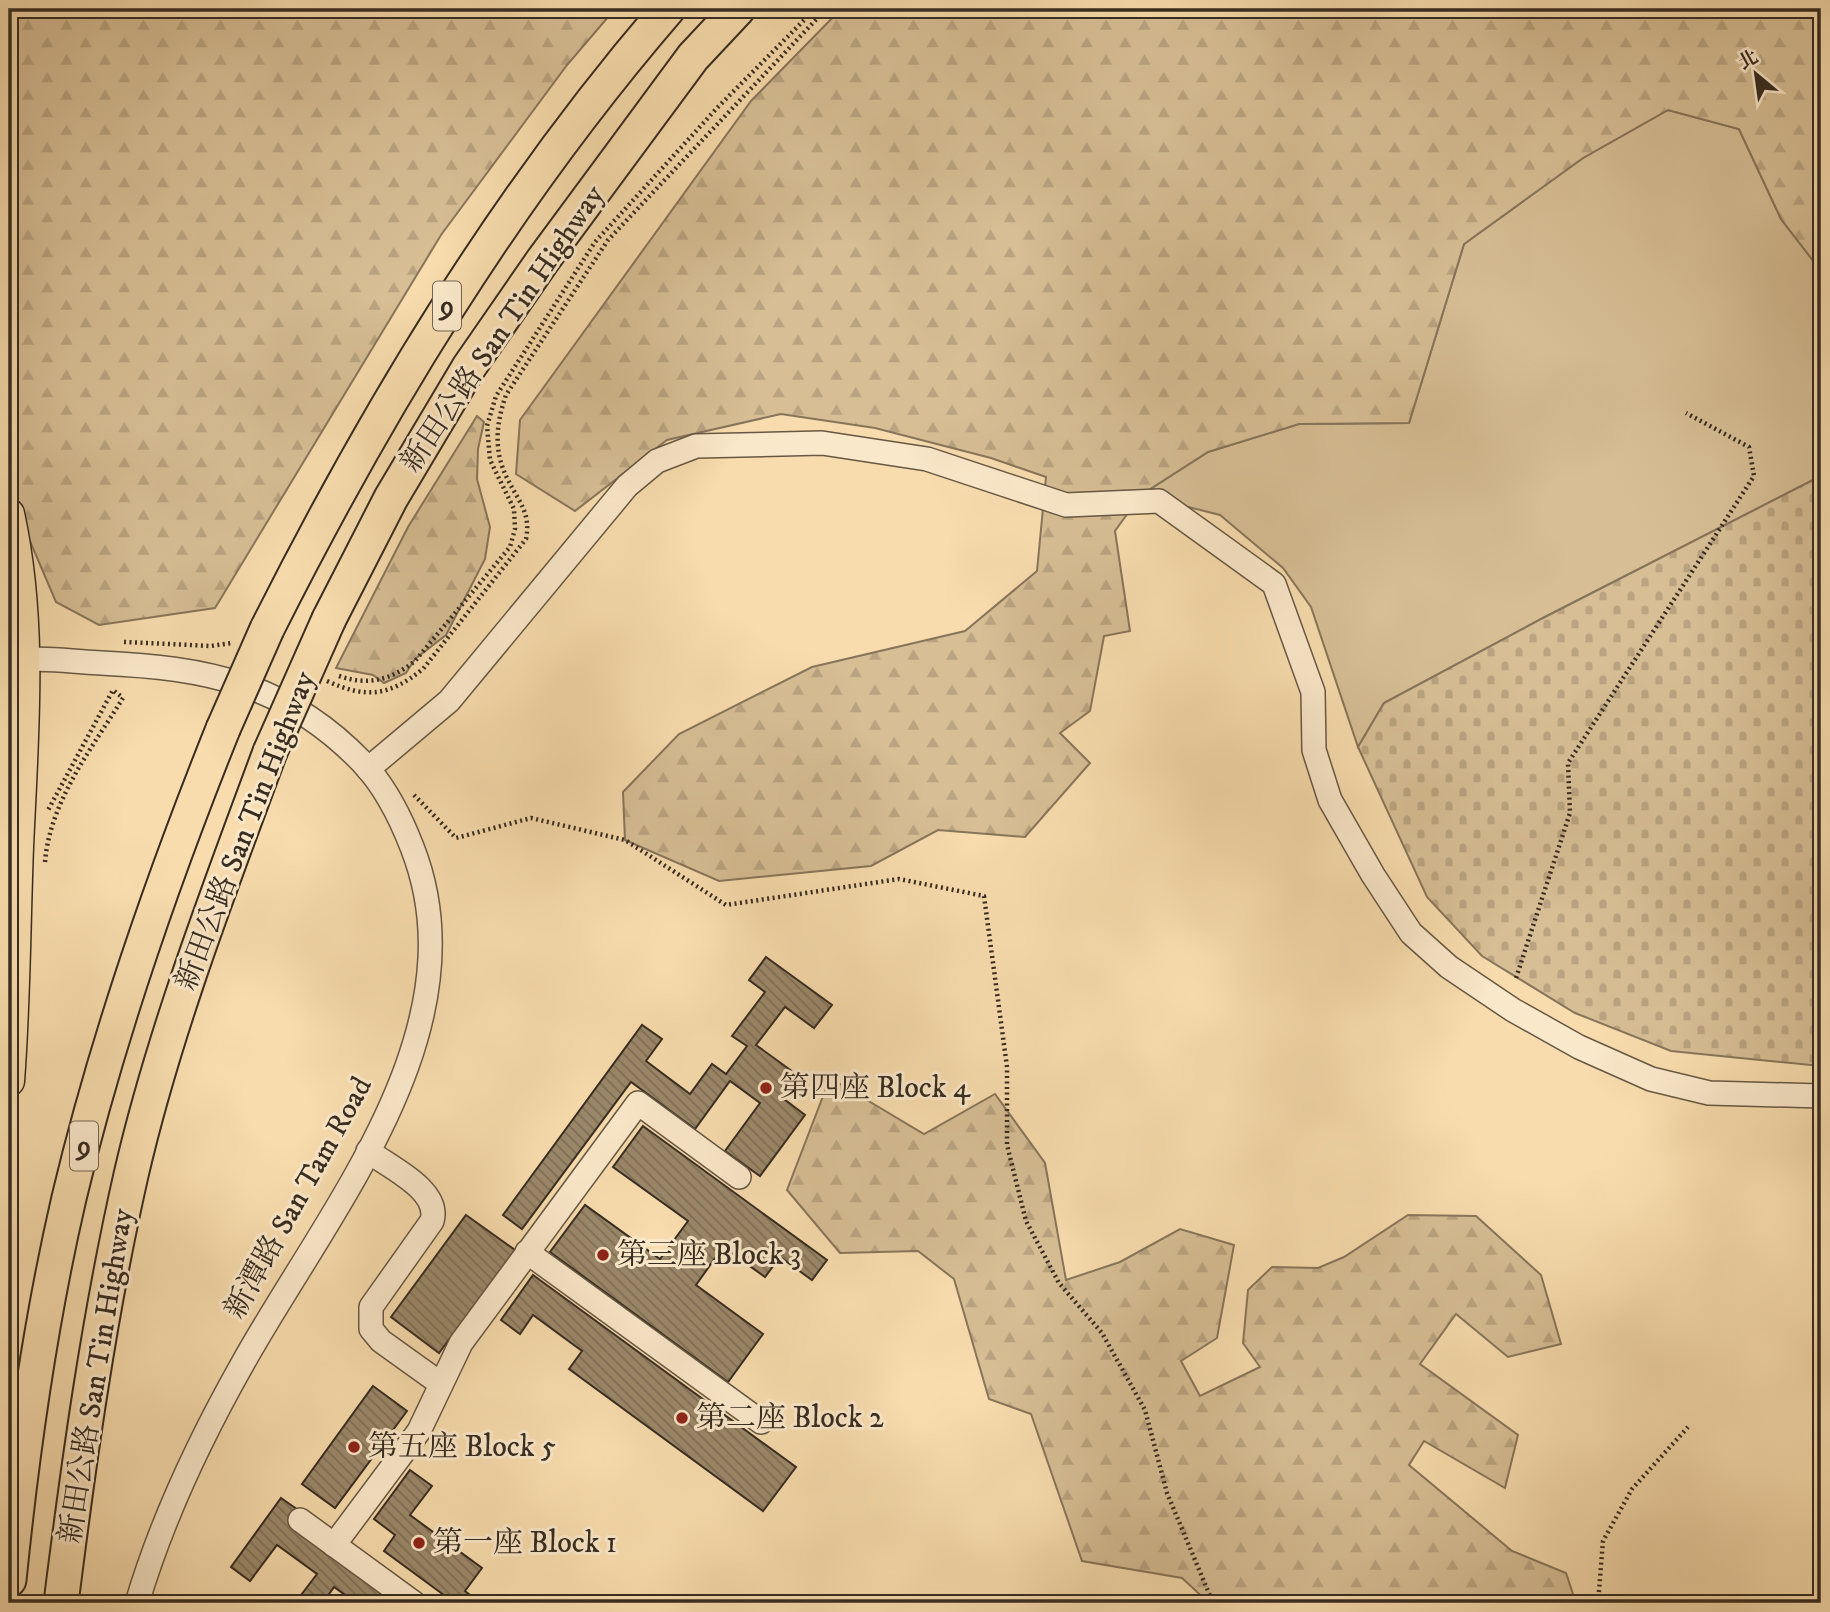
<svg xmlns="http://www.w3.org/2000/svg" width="1830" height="1612" font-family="'IM FELL DW Pica','Noto Serif TC',serif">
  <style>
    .green { fill: #d7be95; stroke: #87755b; stroke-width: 2 }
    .forest { fill: url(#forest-firs); stroke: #87755b; stroke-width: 2 }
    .cemetery { fill: url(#cemetery-stones); stroke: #87755b; stroke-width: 2 }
    .building { fill: url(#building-back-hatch); stroke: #372c21; stroke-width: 2 }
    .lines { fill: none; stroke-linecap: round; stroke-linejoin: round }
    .minor-casing { stroke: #675844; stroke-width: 26 }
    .major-casing { stroke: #372c21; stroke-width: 33 }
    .highway-casing { stroke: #372c21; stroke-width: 37 }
    .path { stroke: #372c21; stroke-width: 4.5; stroke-dasharray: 2 3.5; stroke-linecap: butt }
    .minor { stroke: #fae8ca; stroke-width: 23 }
    .major { stroke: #f8dcad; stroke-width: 30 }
    .highway { stroke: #f8dcad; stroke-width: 33 }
    .highway-bridge-casing { stroke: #372c21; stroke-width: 37; stroke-linecap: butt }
    .highway-bridge { stroke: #f8dcad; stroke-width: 33 }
    .poi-dot { fill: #8f2418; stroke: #fae8ca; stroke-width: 2.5 }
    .labels { text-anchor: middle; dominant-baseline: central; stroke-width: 6; stroke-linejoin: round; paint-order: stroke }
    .shield { fill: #fae8ca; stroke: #726454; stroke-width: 2 }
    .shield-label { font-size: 28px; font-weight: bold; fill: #372c21 }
    .street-label { font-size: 30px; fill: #372c21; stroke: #fae8ca }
    .poi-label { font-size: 30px; fill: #372c21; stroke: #fae8ca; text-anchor: start }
  </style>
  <defs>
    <pattern id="forest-firs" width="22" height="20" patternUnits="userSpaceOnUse" patternTransform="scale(1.75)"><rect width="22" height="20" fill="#d7be95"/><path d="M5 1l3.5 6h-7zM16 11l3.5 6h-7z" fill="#b9a380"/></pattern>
    <pattern id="cemetery-stones" width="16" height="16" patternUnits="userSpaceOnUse" patternTransform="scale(1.75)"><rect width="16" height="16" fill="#d7be95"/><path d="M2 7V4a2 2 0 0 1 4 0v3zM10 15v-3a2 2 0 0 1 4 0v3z" fill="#b9a380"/></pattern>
    <pattern id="building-back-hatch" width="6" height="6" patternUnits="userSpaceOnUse" patternTransform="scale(1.75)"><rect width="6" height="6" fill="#9b886a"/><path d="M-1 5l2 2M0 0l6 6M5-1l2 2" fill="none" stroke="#7f6f57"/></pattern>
  </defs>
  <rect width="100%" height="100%" fill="#f8dcad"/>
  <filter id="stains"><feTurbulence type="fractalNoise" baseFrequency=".00286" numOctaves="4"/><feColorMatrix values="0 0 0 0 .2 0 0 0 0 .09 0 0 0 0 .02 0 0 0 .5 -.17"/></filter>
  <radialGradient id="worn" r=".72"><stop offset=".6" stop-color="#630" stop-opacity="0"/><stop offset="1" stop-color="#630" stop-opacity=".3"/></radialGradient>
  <path class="green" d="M1668,110L1739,129L1781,219L1821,271V476L1543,618L1384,703L1358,747L1311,607L1283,568L1220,515L1141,495L1208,452L1299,424L1409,423L1464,244L1583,158Z"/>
  <g class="forest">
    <path d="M9,9H615L567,65L441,235L215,608L99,625L56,602L15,506L9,475Z"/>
    <path d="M841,9H1821V271L1781,219L1739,129L1668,110L1583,158L1464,244L1409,423L1299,424L1208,452L1141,495L1115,531L1130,631L1104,636L1090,711L1060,733L1090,763L1025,837L938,830L871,866L719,881L625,840L623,792L679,734L812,667L965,631L1037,571L1046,477L991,458L875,428L781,414L667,440L575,511L516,474L520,420L751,101Z"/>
    <path d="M477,416L484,422L478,449L477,479L490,527L485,559L446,635L415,659L406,673L384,683L373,675L336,668L408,527Z"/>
    <path d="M830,1078L924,1134L995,1094L1045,1163L1066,1280L1120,1262L1180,1229L1234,1245L1217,1338L1181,1361L1200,1396L1260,1367L1243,1343L1248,1290L1272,1267L1318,1268L1344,1257L1408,1215L1476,1216L1541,1275L1561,1344L1508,1357L1456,1314L1420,1364L1518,1435L1505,1488L1424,1441L1409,1465L1512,1551L1566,1573L1576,1603H1209L1182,1578L1082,1561L1031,1414L989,1399L954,1279L918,1251L840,1253L787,1190Z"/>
  </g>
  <path class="cemetery" d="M1821,476V1066L1671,1051L1575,1013L1482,956L1427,897L1358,747L1384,703L1543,618Z"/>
  <g class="building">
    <path d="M766,957L832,1005L814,1028L785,1007L756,1045L800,1077L784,1099L805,1115L760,1176L725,1151L760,1103L730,1081L695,1129L631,1082L522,1229L503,1215L642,1025L662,1039L646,1061L690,1094L712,1064L726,1074L747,1046L732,1036L765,992L749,980Z"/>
    <path d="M643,1126L827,1260L812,1280L780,1257L765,1277L723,1247L696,1285L763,1334L728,1382L550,1252L585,1205L660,1259L688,1221L613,1167Z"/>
    <path d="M466,1215L515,1250L439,1353L391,1317Z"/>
    <path d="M533,1275L796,1467L763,1511L569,1369L582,1351L533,1315L520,1334L501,1320Z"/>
    <path d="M373,1386L407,1411L335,1508L302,1484Z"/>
    <path d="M410,1470L432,1486L410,1515L482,1568L465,1591L480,1603H451L452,1601L384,1551L395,1535L374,1519Z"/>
    <path d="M281,1498L301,1512L399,1603H356L334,1587L323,1603H295L317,1574L277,1545L250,1581L231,1567Z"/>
  </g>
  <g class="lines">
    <defs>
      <g id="minor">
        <path d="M9,659C39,658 70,661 101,663C206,668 286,683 362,762C385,786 400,816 412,847C484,1029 327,1212 243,1363C200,1439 162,1519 137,1603"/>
        <path d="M368,769L449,701L627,486L657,461L696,446L822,443L927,459L1066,505L1159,501L1274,584L1313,692L1314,750L1330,800L1373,875L1411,933L1449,967L1513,1010L1579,1047L1651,1079L1709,1093L1821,1096"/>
        <path d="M368,1151C389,1167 441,1190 432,1221L371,1307V1329L381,1341L441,1384"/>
        <path d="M527,1252L761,1422"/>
        <path d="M300,1520L414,1603"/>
        <path d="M334,1545L419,1431L461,1343L638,1103L739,1177"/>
      </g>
      <path id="major" d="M9,514C33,624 23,735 18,847C15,925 15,1003 9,1081"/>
      <g id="highway">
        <path d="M329,619L391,498L469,367L543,260L693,57L738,9"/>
        <path d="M267,629C378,408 506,197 668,9"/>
        <path d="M9,1580C22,1451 40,1323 69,1198C107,1038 162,881 223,729"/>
        <path d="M61,1603C79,1460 99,1316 131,1175C164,1032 219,890 270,752"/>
      </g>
    </defs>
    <use href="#minor" class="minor-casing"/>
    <use href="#major" class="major-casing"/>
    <use href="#highway" class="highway-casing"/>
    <g class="path">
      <path d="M124,642L211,646L232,643"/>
      <path d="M339,676C368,686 391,680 415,661L510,547L515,529L514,509L490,460L487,426L496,396L595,242L717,108L815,9"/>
      <path d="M327,681C367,699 389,696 423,669L526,539C531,513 519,502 508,480C493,451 496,424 506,395L608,240L826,9"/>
      <path d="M414,795L456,838L531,818L625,840L726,905L899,879L984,896L1007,1067V1145L1026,1221L1059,1283L1102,1333L1145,1410L1167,1493L1213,1603"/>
      <path d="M45,862C50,801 92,748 123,698L113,690L47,812"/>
      <path d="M1516,978L1570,813L1568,763L1754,476L1749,447L1686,413"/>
      <path d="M1598,1603L1603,1541L1632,1489L1688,1427"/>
    </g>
    <use href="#minor" class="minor"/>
    <use href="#major" class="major"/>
    <use href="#highway" class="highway"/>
    <defs>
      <g id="highway-bridge">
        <path d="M223,729L267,629"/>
        <path d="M270,752L329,619"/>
      </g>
    </defs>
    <use href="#highway-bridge" class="highway-bridge-casing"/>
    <use href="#highway-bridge" class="highway-bridge"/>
  </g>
  <g class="poi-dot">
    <circle cx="766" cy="1088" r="7"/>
    <circle cx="603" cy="1255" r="7"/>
    <circle cx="682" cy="1418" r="7"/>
    <circle cx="354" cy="1447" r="7"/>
    <circle cx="419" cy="1543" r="7"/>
  </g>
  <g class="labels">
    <g class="shield">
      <rect x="433" y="281.5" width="28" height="49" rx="5"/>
      <rect x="70" y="1121.5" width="28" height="49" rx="5"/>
    </g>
    <g class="shield-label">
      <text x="447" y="306">9</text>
      <text x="84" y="1146">9</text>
    </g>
    <g class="street-label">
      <text transform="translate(503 329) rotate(-56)">新田公路 San Tin Highway</text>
      <text transform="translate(246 831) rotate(-69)">新田公路 San Tin Highway</text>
      <text transform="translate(299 1198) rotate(-61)">新潭路 San Tam Road</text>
      <text transform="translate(97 1376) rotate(-81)">新田公路 San Tin Highway</text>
    </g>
    <g class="poi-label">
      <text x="780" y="1088">第四座 Block 4</text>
      <text x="617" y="1255">第三座 Block 3</text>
      <text x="696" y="1418">第二座 Block 2</text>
      <text x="368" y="1447">第五座 Block 5</text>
      <text x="433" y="1543">第一座 Block 1</text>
    </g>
  </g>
  <rect width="1830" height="1612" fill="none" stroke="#f8dcad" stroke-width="35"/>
  <rect x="10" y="10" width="1809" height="1591" fill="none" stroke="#372c21" stroke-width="3.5"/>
  <rect x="18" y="18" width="1795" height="1577" fill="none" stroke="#372c21" stroke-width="2"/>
  <g transform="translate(1756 74) rotate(331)" stroke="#fae8ca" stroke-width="5" paint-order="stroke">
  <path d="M0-5L12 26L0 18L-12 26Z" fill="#372c21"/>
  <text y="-10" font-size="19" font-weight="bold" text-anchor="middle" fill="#372c21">北</text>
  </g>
  <rect width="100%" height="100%" filter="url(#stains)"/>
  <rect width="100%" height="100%" fill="url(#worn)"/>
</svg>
